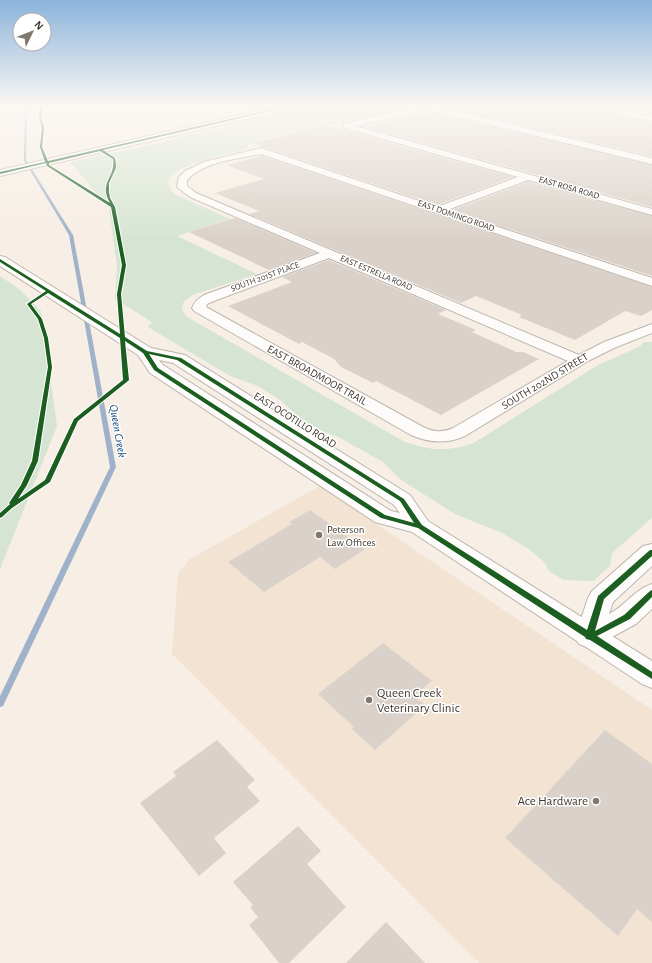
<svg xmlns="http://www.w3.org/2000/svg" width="652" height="963" font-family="'Alegreya Sans',sans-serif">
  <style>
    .built { fill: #f2e3d2 }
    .green { fill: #d6e5d3 }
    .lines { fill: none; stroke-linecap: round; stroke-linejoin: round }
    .stream { fill: #9fb2c9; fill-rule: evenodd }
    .building { fill: #dad2ca }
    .minor-casing { stroke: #bdb5ad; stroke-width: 2 }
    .tertiary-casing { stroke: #bdb5ad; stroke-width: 2 }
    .secondary-casing { stroke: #bdb5ad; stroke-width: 2 }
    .minor { fill: #fefcfb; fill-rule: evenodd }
    .tertiary { fill: #fefcfb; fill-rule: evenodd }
    .secondary { fill: #fefcfb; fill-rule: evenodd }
    .cycleway-casing { stroke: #fff; stroke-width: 2 }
    .cycleway { fill: #1b5e20; fill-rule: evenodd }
    .poi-dot { fill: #80786f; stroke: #fff; stroke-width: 1.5 }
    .labels { text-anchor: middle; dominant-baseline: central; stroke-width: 3; stroke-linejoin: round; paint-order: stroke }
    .far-street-label { font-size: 9px; fill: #403830; stroke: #fff }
    .street-label { font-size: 11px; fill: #403830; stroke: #fff }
    .poi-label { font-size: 11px; fill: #403830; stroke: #fff; text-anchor: start }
    .water-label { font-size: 12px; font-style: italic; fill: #235181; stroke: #fff }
    .near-poi-label { font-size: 13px; fill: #403830; stroke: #fff; text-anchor: start }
  </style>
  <rect width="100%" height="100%" fill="#f7eee5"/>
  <path class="built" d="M320,486L652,710V963H479L172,654L178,573L190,559Z"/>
  <g class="green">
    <path d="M319,105H404L409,106V108L340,124H326L250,142L247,149C231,153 179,164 170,177C166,183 170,189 174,194L230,219L177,236L257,274L195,294C184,300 177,305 187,317L403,441C429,451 448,452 474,443L598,365L639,347L644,342H652V518L612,553L610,566L593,581L564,580L550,572L544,562L529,549L502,533L455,514L401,480L383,462L340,438L322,431L300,418L280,400L258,386L230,376L148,327L152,322L115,299L117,266L109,208L70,162L155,144L192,134L223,128L242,122Z"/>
    <path d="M0,276L20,290L41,311L57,426L0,569Z"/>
  </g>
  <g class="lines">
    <path class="stream" d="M25,105H27L26,160L73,235L116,467L4,704L3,706L0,707V696L110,467L69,235L24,160Z"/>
  </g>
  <g class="building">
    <path d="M454,105H580L585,108L652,122V156L445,107Z"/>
    <path d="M602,105H652V115Z"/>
    <path d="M426,111L652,165V207L367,127Z"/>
    <path d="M327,125L351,132L513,177L437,205L252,143Z"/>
    <path d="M262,156L652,287V310L641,316L625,311L575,340L519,317L522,315L476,296L461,303L249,214L259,211L215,193L264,179L227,165Z"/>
    <path d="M528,182L652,216V276L452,210Z"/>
    <path d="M235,218L316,253L269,270L189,232Z"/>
    <path d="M329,260L446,310L438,314L476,330L472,332L516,352H523L539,359L441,415L376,381L373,383L341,367L334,359L302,342L299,344L228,306L292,282L282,277Z"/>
    <path d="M310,510L365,549L335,569L320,557L264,592L228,562L292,524L289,522Z"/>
    <path d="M383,643L432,681L414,696L425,705L375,750L352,729L354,727L318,694Z"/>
    <path d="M605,730L652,764V922L637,909L618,936L505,838Z"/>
    <path d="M217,740L255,780L247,787L260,801L214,838L226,853L199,876L140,803L176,776L173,772Z"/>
    <path d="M298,826L321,851L307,864L346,907L289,963H279L249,925L258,917L250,907L253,905L233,882Z"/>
    <path d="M386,922L425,963H346Z"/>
  </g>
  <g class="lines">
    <defs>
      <g id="minor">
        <path d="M415,105H434L433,106L652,158V164L425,109L356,126L652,209V215L528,180L447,210L652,278V286L261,154C236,159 205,161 187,180V186L196,193L579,355L604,342L652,324V333L614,348L588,361L465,436C447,444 429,443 411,435L194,311L192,308C195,301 198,299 204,295L320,253L190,197L177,187L179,177L185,171L204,162L261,148L437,207L518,177L344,128L343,126L344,124L416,106ZM329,258L568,361L453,428C443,433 433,432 423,427L206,307L207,304L214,301Z"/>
        <path d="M581,105H595L652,117V121L585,107Z"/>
      </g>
      <path id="tertiary" d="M652,544V566L613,602L609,614C625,606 635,589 652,584V609L636,624L599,644L589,648L579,644L575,637L588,598L592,591L643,546Z"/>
      <g id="secondary">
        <path d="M283,105H298L294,108L0,176V170Z"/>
        <path d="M0,256L5,257L151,348L185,355L410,495L428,521L652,661V688L642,684L412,532L375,522L150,373L138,355L0,266ZM159,360L173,363L394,505L400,513L391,511L163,365Z"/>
      </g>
    </defs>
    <use href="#minor" class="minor-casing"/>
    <use href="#tertiary" class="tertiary-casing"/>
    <use href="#secondary" class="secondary-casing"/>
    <use href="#minor" class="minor"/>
    <use href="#tertiary" class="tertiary"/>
    <use href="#secondary" class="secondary"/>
    <defs>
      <path id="cycleway" d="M41,105H43L41,117L44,128L42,147L48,161L291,105H295L103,150L115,158L116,164V168L109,183V192L110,198L115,207L126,265L121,294L125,337L147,351L181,358L404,499L422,525L587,630L598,596L650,550H652V556L604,599L595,631L624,615L650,591L652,590V597L630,619L597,636L652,672V679L590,640L586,639L585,637L418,528L381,518L154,370L143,353L125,341L129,380L128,381L78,421L50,482L12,508L2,517L0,518V513L10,504L9,503L21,485L32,461L48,367L44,338L38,319L27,304L46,291L0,262V259L120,334L117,294L122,265L111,207L47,166L46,163L0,174V172L45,162L40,147L42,128L39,117ZM100,151L113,159C116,178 98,182 110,203L49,165V163ZM48,293L120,338L123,380L74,419L45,480L18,499L27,485L38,461L52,367L48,338L42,319L31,304ZM149,354L177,360L400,501L414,523L385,515L158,368Z"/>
    </defs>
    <use href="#cycleway" class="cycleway-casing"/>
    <use href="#cycleway" class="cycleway"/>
  </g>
  <linearGradient id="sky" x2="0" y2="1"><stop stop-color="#8bb3dc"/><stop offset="0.44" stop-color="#fbf7f3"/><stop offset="1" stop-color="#fbf7f3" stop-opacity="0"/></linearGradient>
  <rect width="652" height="240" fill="url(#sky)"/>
  <g class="poi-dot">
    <circle cx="319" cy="535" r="4"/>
    <circle cx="369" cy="700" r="4"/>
    <circle cx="596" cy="801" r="4"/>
  </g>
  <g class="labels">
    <g class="far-street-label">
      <text transform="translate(569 188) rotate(16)">EAST ROSA ROAD</text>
      <text transform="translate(456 216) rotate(19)">EAST DOMINGO ROAD</text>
      <text transform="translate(376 273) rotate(23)">EAST ESTRELLA ROAD</text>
      <text transform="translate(265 277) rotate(-20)">SOUTH 201ST PLACE</text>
    </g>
    <g class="street-label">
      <text transform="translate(317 375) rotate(29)">EAST BROADMOOR TRAIL</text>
      <text transform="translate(545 381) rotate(-31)">SOUTH 202ND STREET</text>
      <text transform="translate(295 420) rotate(32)">EAST OCOTILLO ROAD</text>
    </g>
    <g class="poi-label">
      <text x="327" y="529">Peterson<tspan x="327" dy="13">Law Offices</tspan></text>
    </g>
    <g class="water-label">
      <text transform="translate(118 431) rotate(80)">Queen Creek</text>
    </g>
    <g class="near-poi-label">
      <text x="377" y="693">Queen Creek<tspan x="377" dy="15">Veterinary Clinic</tspan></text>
      <text x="588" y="801" text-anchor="end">Ace Hardware</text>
    </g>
  </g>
  <g transform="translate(32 32) rotate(47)"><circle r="19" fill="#ffffff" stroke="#b3afac"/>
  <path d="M0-3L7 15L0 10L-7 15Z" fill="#80786f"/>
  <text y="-6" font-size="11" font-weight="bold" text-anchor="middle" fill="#403830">N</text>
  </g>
</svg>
